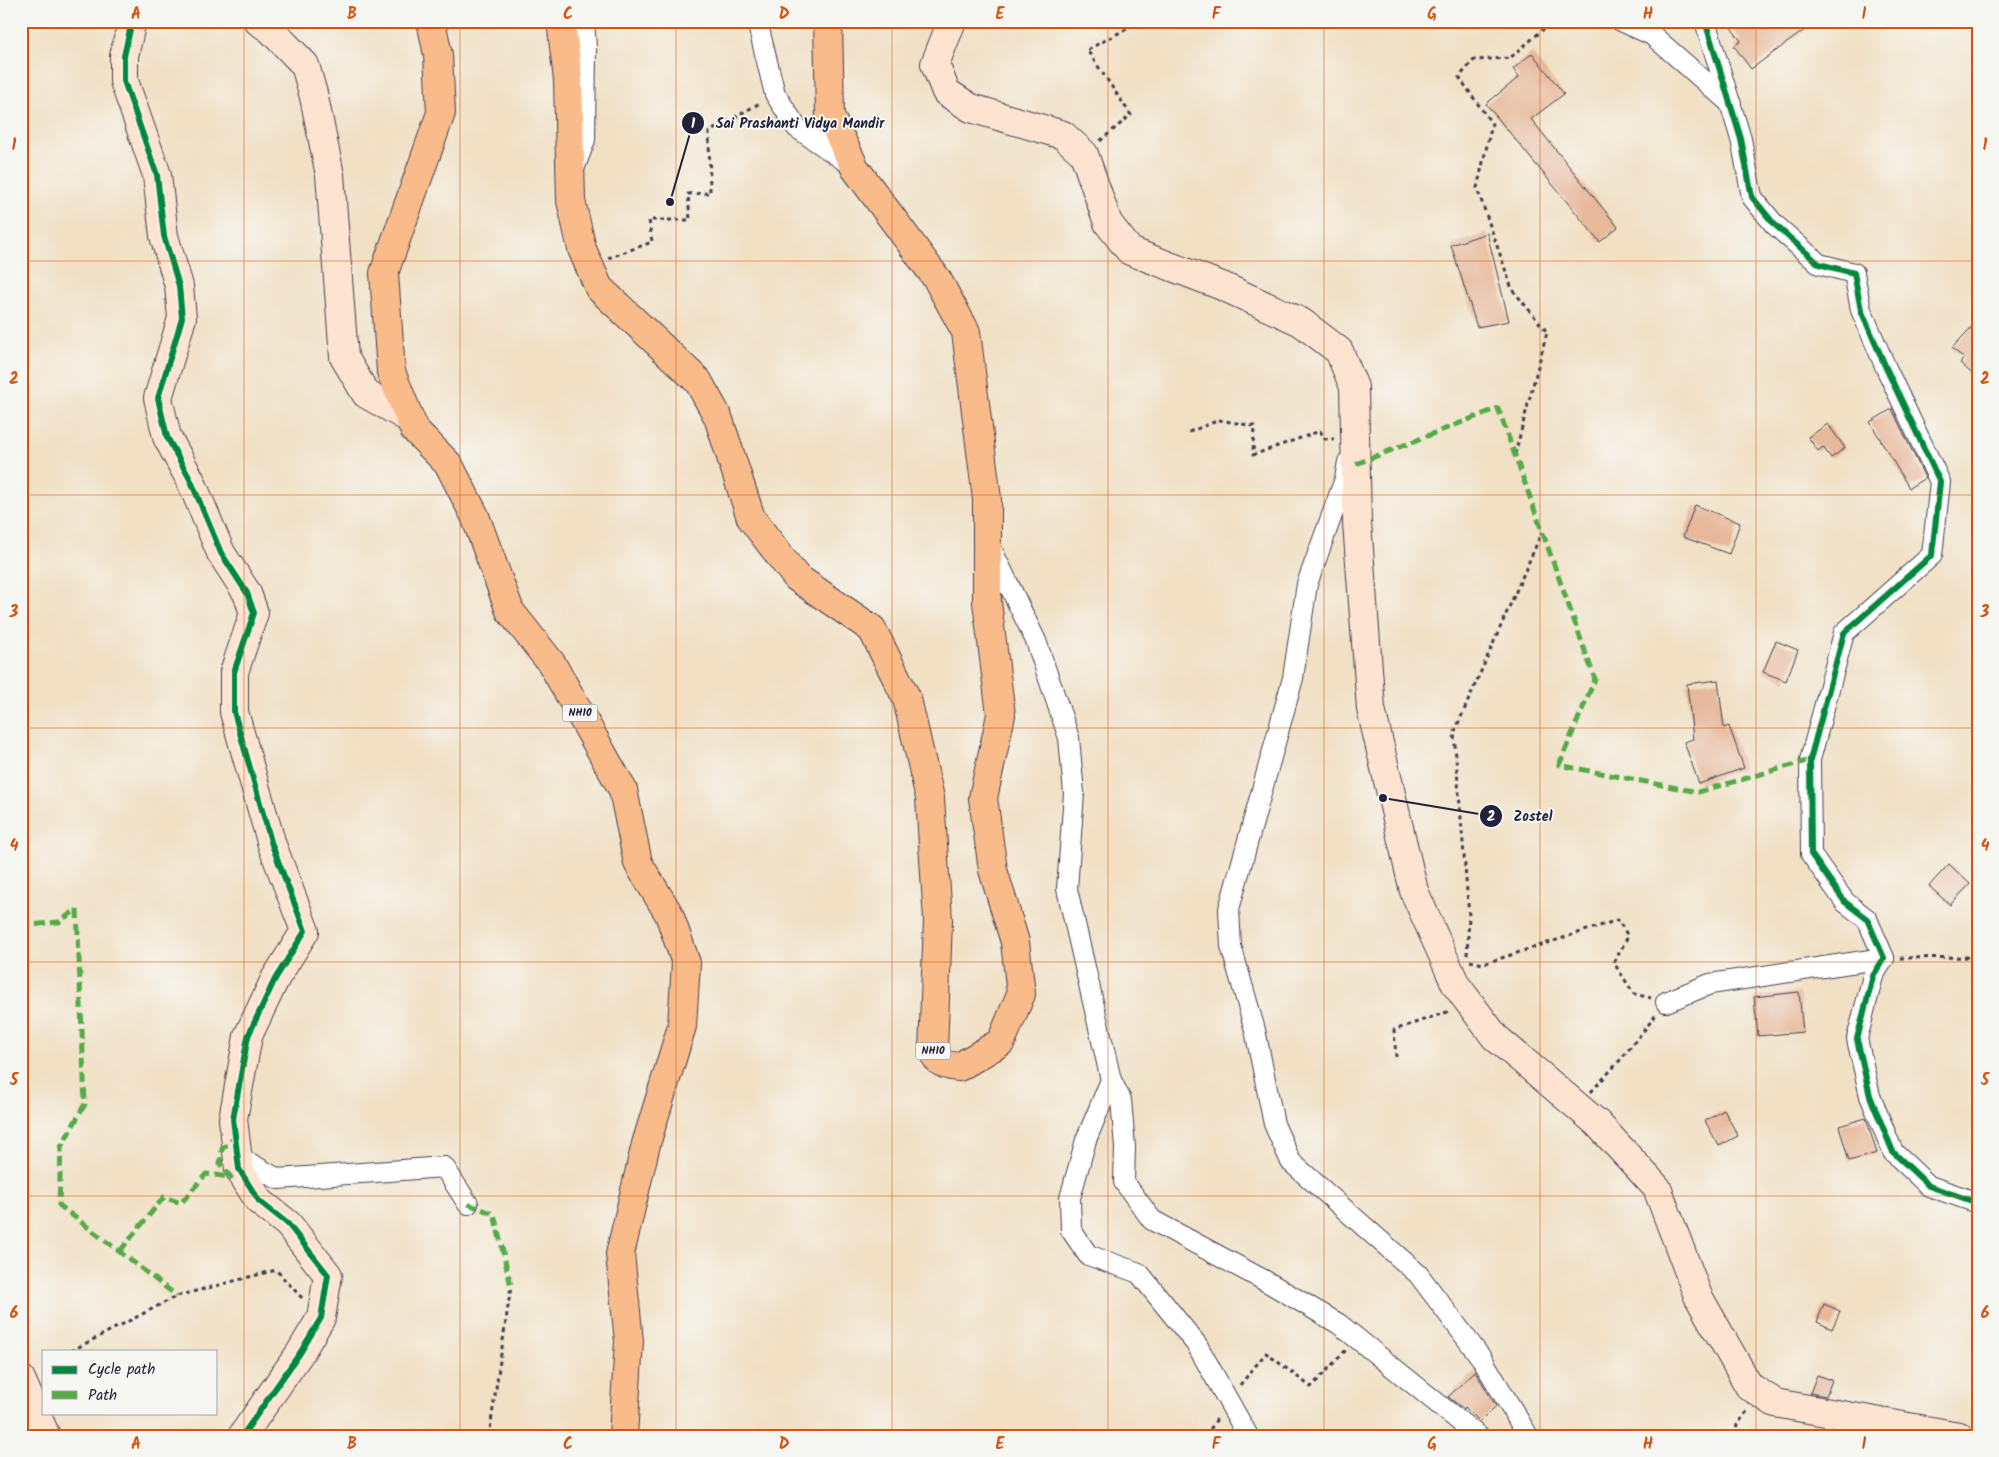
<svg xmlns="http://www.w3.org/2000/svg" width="1999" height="1457" font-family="Kalam,sans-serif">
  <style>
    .building { fill: #e7b89a }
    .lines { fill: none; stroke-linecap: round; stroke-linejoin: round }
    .street-casing { stroke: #413e50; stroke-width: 22 }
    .secondary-casing { stroke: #413e50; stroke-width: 30 }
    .highway-casing { stroke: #413e50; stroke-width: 30 }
    .path { stroke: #413e50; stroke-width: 3; stroke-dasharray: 4 4; stroke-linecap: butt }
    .street { stroke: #fff; stroke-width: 20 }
    .secondary { stroke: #fde4d1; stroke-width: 28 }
    .highway { stroke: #fabb8b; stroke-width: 28 }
    .quiet { stroke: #53aa46; stroke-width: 5; stroke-dasharray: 10 5; stroke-linecap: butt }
    .cycleway-casing { stroke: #f6f6f2; stroke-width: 9 }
    .cycleway { stroke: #00873e; stroke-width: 6 }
    .grid { fill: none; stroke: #d45411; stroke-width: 1; stroke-opacity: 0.55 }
    .labels { text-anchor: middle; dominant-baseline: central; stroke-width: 4; stroke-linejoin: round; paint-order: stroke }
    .shield { fill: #f6f6f2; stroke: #626272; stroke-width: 1 }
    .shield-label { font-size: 11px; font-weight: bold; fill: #22223b }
    .leader { fill: none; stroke: #22223b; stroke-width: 2 }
    .callout-dot { fill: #22223b; stroke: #f6f6f2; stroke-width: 2 }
    .mark-label { font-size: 15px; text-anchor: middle; font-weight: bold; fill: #fff }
    .callout-label { font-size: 14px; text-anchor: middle; font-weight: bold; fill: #22223b; stroke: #f6f6f2; stroke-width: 4; stroke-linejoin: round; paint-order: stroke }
    .neatline { fill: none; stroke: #d45411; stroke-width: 2 }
    .grid-label { font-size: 16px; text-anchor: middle; font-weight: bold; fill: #d45411 }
  </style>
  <rect width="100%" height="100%" fill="#f6f6f2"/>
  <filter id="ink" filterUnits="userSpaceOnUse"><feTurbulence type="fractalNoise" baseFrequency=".02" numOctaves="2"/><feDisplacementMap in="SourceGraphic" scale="10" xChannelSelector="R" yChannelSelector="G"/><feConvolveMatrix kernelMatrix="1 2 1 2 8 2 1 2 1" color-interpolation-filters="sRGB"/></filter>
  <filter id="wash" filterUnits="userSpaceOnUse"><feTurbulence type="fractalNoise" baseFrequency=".0096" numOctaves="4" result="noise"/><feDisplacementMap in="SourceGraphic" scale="20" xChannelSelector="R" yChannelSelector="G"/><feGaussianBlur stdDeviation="1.12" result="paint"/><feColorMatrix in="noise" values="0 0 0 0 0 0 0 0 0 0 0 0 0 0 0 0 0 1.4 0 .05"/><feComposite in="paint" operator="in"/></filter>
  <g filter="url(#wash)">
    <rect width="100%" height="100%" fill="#f1e0c4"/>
    <g id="blocks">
      <g class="building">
        <path d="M1726,21H1817L1751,69L1734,46L1741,41Z"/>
        <path d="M1532,53L1564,94L1531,119L1618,227L1600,242L1486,104L1519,77L1513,69Z"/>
        <path d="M1487,233L1509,321L1477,327L1451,245Z"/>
        <path d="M1978,320V379L1960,363L1964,358L1952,348Z"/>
        <path d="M1892,409L1925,478L1909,488L1870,422Z"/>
        <path d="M1828,424L1845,448L1831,458L1823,447L1818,451L1808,437Z"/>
        <path d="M1695,505L1740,523L1729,554L1683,537Z"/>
        <path d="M1776,641L1798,650L1786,681L1763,672Z"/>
        <path d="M1718,680L1724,728L1729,726L1744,768L1699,784L1684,742L1693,739L1687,684Z"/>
        <path d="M1949,864L1970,884L1950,905L1929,886Z"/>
        <path d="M1799,992L1803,1032L1758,1036L1754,997Z"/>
        <path d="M1724,1110L1738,1136L1719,1146L1705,1121Z"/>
        <path d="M1866,1118L1877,1153L1849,1161L1839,1126Z"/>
        <path d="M1824,1304L1840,1311L1832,1329L1817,1322Z"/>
        <path d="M1475,1371L1496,1406L1480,1422L1465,1407L1464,1409L1448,1397Z"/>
        <path d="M1817,1375L1832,1380L1826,1396L1810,1393Z"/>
      </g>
    </g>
  </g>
  <g filter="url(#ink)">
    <use href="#blocks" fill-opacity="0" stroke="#413e50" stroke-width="1"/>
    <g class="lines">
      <defs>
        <g id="street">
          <path d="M757,21L775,94L797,128L854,167"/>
          <path d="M1621,21L1652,35L1731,104"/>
          <path d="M1705,21L1741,139L1752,197L1774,224L1819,264L1854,273L1861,310L1886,368L1940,482L1932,555L1844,633L1810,760L1811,854L1845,902L1867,919L1884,958L1873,976L1857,1039L1870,1096L1893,1152L1929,1186L1978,1203"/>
          <path d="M574,169L585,140L586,48L584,21"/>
          <path d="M1348,462L1345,479L1307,584L1293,678L1229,909L1231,946L1255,1030L1274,1124L1291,1162L1418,1274L1482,1359L1528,1436"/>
          <path d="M989,544L1036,641L1069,738L1074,793L1067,889L1111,1080L1121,1100L1125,1147L1124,1182L1152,1220L1271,1284L1339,1324L1478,1436"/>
          <path d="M1666,1002L1710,984L1884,958"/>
          <path d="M1111,1080L1086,1140L1070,1198L1071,1230L1088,1255L1139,1273L1197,1345L1248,1436"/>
          <path d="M237,1156L278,1179L444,1167L468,1204"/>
        </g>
        <g id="secondary">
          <path d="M132,21L124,56V81L157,175L164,236L179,286L182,318L158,398L167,437L191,481L221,553L247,593L254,613L234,672V712L272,845L305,931L275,979L248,1036L233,1119L239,1169L259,1201L288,1224L328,1275L321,1318L300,1353L242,1436"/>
          <path d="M258,21L270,29L305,65L314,97L330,175L344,357L366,394L410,419"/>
          <path d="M952,21L935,64L946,92L971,108L1063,135L1084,154L1108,223L1130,251L1222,286L1301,322L1339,351L1354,387L1357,523L1371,709L1414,891L1456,985L1495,1037L1597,1123L1657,1188L1698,1296L1749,1386L1775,1403L1959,1436"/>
          <path d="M21,1379L46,1436"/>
        </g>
        <g id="highway">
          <path d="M431,21L438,55L441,113L384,273L391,372L414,429L449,465L475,516L510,611L552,664L623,790L638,863L669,914L686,963L682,1026L646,1144L620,1254L629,1341L623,1436"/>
          <path d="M561,21L568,80L571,201L582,249L599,288L698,381L718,417L751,518L796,577L872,629L907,699L930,798L938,920L933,1051C937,1063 946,1066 959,1067L1001,1042L1021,994L1015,942L993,870L983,798L1001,715L987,602V499L966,332L937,279L855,168L830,116L828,21"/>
        </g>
      </defs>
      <use href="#street" class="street-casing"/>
      <use href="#secondary" class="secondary-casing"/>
      <use href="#highway" class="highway-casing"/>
      <g class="path">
        <path d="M1100,141L1131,115L1087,50L1141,21"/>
        <path d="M608,258L652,242L649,220H690L688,194L710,193L709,132L760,103"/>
        <path d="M1189,432L1219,420L1254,426L1253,455L1320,431L1325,439H1334"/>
        <path d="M1515,454L1547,332L1512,289L1477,188L1492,124L1459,77L1474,60L1510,58L1553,21"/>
        <path d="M1467,955L1469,916L1454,733L1542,532"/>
        <path d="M1900,958L1974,957L1978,952"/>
        <path d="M1470,961L1483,964L1618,920L1628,936L1614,963L1634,994L1651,998"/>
        <path d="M1396,1057L1394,1030L1450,1011"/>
        <path d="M1591,1092L1622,1058L1656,1015"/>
        <path d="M71,1351L177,1296L276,1270L303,1299"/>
        <path d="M1240,1385L1266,1353L1311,1387L1346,1350"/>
        <path d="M489,1436L511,1286"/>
        <path d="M1206,1436L1218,1417"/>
        <path d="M1735,1436L1737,1425L1748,1410"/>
      </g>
      <use href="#street" class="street"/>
      <use href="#secondary" class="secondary"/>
      <use href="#highway" class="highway"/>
      <g class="quiet">
        <path d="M1356,464L1498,408L1595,679L1559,765L1698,792L1810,760"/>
        <path d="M77,909L85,1104L61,1147L59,1205L177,1296"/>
        <path d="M21,926L59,922L77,909"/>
        <path d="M468,1204L494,1214L511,1286"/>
        <path d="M120,1251L164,1197L181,1203L206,1174L231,1177L220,1164L222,1149L235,1137"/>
      </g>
      <defs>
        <g id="cycleway">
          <path d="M132,21L124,56V81L157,175L164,236L179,286L182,318L158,398L167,437L191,481L221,553L247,593L254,613L234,672V712L272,845L305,931L275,979L248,1036L233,1119L239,1169L259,1201L288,1224L328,1275L321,1318L300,1353L242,1436"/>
          <path d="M1705,21L1741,139L1752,197L1774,224L1819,264L1854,273L1861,310L1886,368L1940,482L1932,555L1844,633L1810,760L1811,854L1845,902L1867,919L1884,958L1873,976L1857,1039L1870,1096L1893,1152L1929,1186L1978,1203"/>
        </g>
      </defs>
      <use href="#cycleway" class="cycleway-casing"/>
      <use href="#cycleway" class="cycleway"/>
    </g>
  </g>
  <path class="grid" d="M244,21V1436M460,21V1436M676,21V1436M892,21V1436M1108,21V1436M1324,21V1436M1540,21V1436M1756,21V1436M21,261H1978M21,495H1978M21,728H1978M21,962H1978M21,1196H1978"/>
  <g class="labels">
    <g class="shield">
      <rect x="562.5" y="704.5" width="35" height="17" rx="4"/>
      <rect x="915.5" y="1042.5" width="35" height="17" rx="4"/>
    </g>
    <g class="shield-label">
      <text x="580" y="713">NH10</text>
      <text x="933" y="1051">NH10</text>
    </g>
  </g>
  <path class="leader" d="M670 202L693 123M1383 798L1491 816"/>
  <g class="callout-dot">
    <circle cx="670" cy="202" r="5"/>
    <circle cx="1383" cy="798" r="5"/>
    <circle cx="693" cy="123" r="12"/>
    <circle cx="1491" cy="816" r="12"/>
  </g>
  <g class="mark-label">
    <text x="693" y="128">1</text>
    <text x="1491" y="821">2</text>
  </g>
  <g class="callout-label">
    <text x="800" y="128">Sai Prashanti Vidya Mandir</text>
    <text x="1533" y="821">Zostel</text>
  </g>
  <rect width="1999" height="1457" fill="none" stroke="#f6f6f2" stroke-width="55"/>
  <rect x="42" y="1350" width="175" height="65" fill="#f6f6f2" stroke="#a1a1a9"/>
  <rect x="52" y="1366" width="25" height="8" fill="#00873e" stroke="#a1a1a9"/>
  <text x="88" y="1374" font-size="15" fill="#22223b">Cycle path</text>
  <rect x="52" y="1391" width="25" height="8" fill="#53aa46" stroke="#a1a1a9"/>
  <text x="88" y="1400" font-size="15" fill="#22223b">Path</text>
  <rect x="28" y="28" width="1944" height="1402" class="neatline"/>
  <g class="grid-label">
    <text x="136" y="19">A</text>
    <text x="352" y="19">B</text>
    <text x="568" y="19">C</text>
    <text x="784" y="19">D</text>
    <text x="1000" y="19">E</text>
    <text x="1216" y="19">F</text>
    <text x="1432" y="19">G</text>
    <text x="1648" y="19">H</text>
    <text x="1864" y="19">I</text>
    <text x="14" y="150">1</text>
    <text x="1985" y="150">1</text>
    <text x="14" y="384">2</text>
    <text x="1985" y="384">2</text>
    <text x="14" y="617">3</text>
    <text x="1985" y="617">3</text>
    <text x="14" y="851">4</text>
    <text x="1985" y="851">4</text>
    <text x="14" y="1085">5</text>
    <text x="1985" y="1085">5</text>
    <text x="14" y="1318">6</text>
    <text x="1985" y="1318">6</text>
    <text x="136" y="1449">A</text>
    <text x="352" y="1449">B</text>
    <text x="568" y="1449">C</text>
    <text x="784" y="1449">D</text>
    <text x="1000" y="1449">E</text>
    <text x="1216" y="1449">F</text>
    <text x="1432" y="1449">G</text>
    <text x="1648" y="1449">H</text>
    <text x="1864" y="1449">I</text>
  </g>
</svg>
